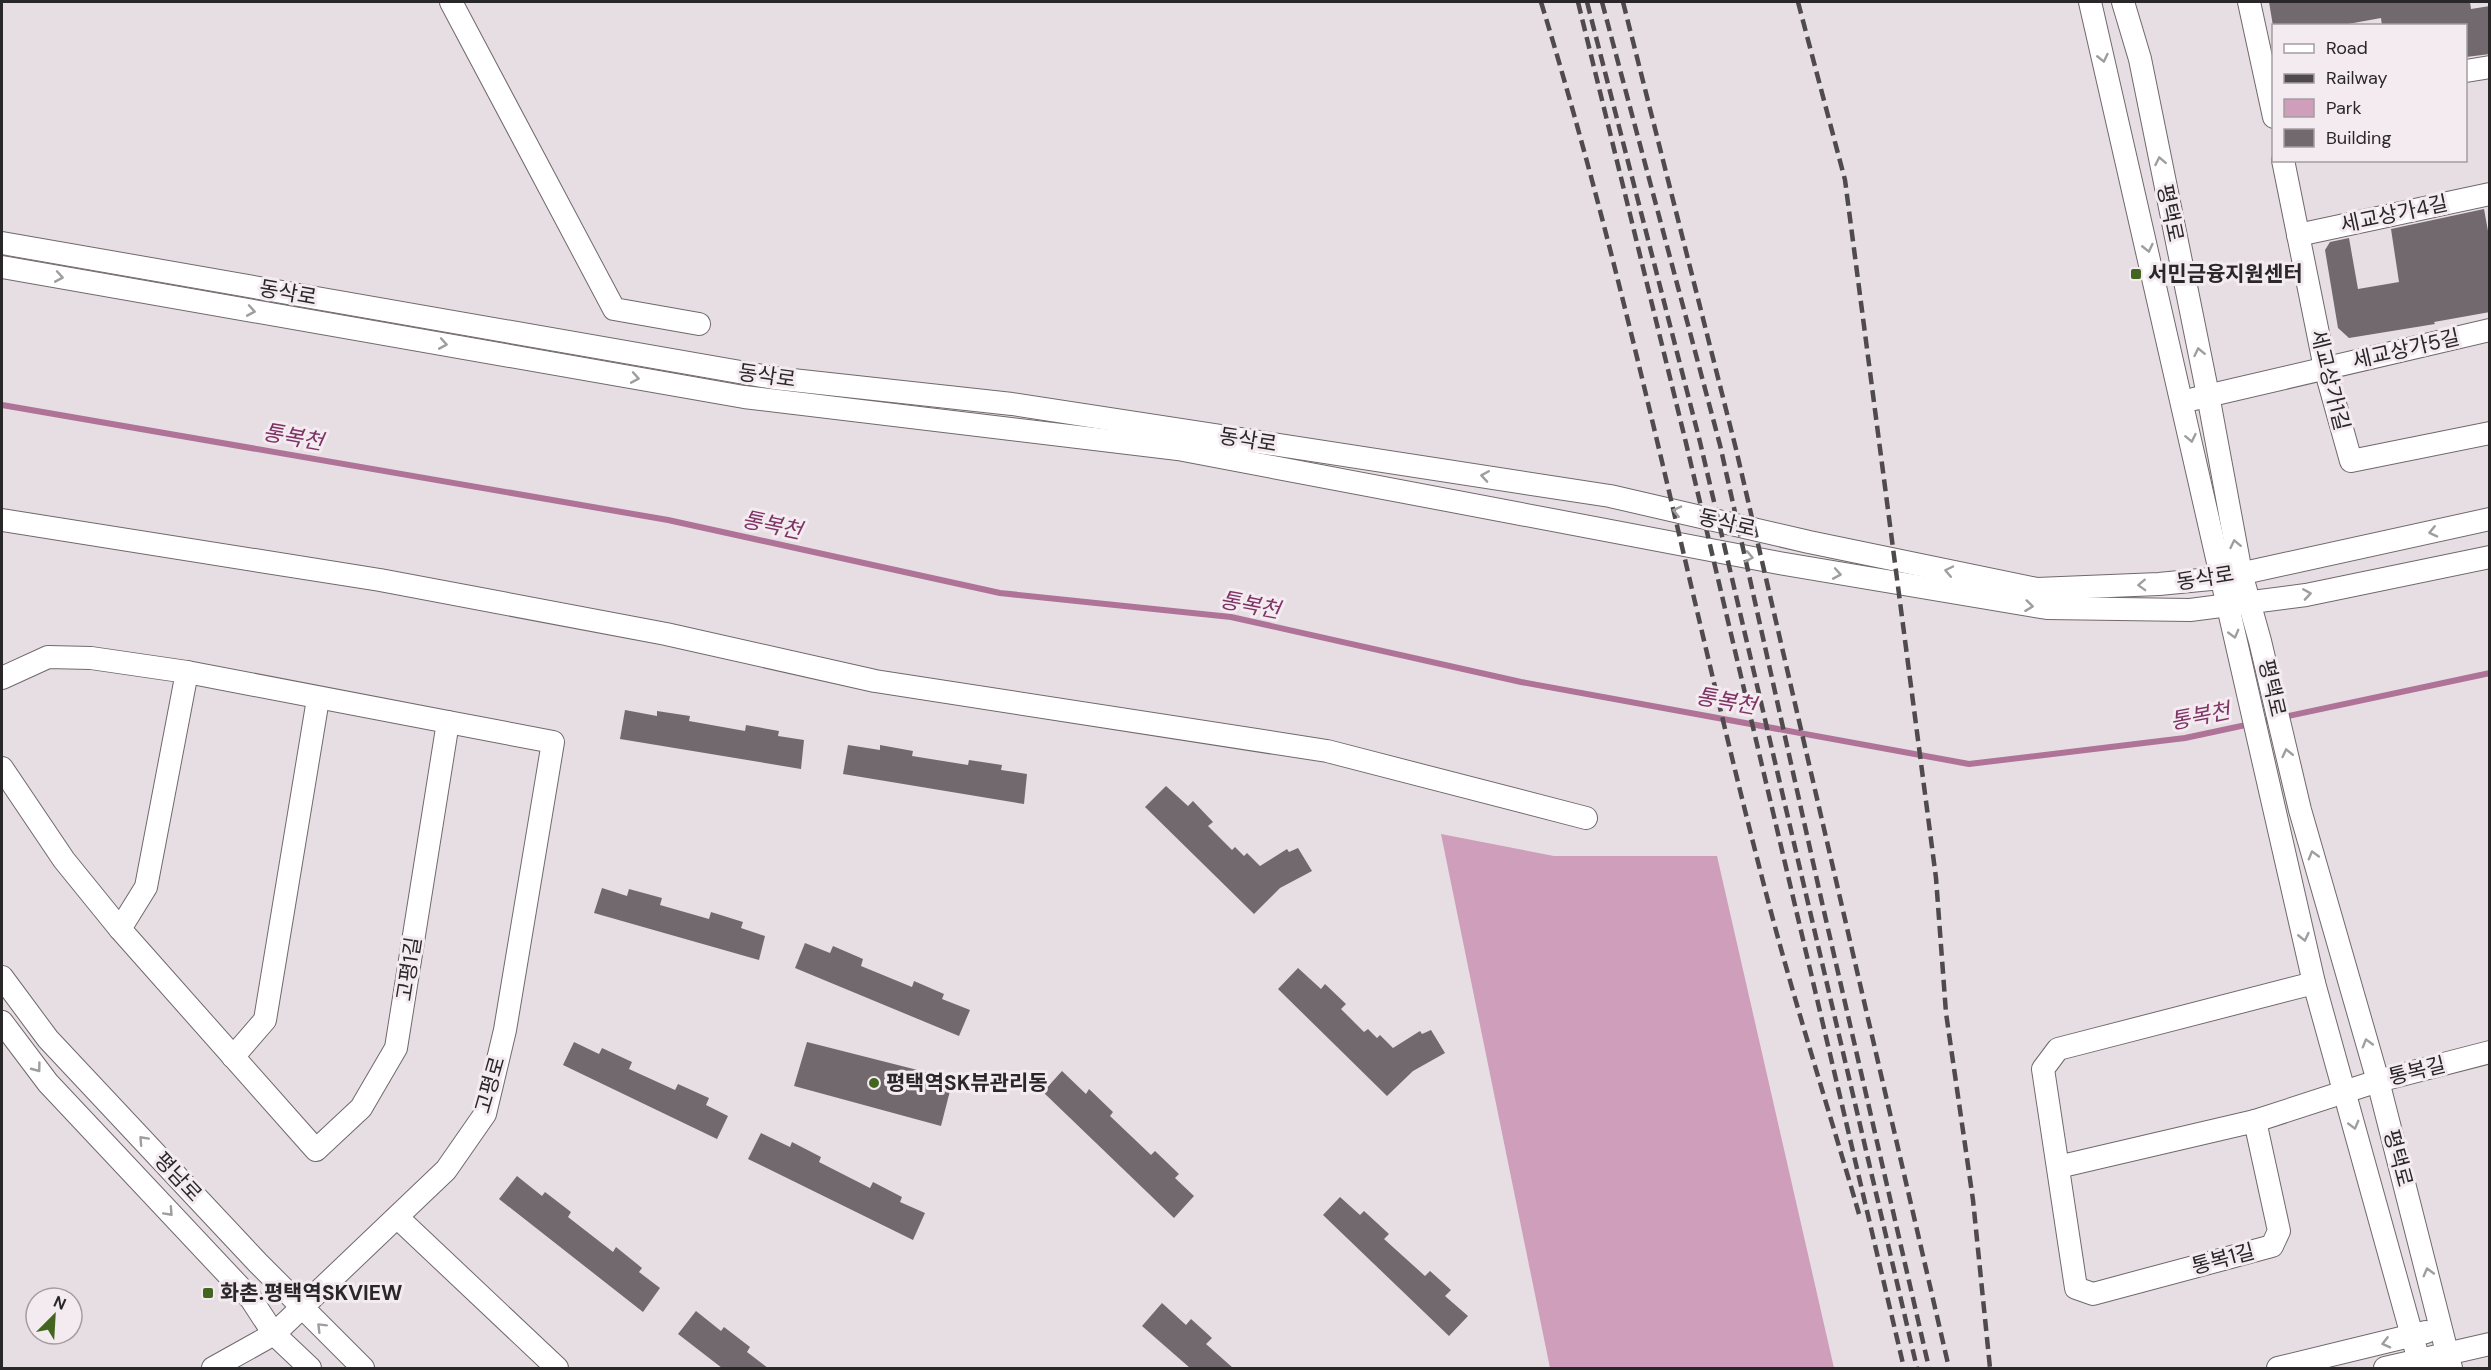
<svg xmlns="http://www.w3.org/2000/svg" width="2491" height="1370" font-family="'DM Sans','Noto Sans KR',sans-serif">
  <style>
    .green { fill: #ce9ebb }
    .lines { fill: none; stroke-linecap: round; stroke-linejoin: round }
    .stream { stroke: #af7398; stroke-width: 6 }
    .building { fill: #71696d }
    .minor-casing { stroke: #70686d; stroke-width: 24 }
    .minor { stroke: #fff; stroke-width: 22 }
    .rail { stroke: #4f4b4d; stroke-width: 4.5; stroke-dasharray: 12 6; stroke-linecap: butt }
    .oneway { stroke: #9f9e9f }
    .poi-dot { fill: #42661f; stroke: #f4ebf0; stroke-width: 2 }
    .labels { text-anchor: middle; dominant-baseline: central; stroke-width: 6; stroke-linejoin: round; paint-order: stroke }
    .street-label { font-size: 21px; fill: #2a2729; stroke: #f4ebf0 }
    .poi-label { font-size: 21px; font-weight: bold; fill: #2a2729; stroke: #f4ebf0; text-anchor: start }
    .water-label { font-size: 22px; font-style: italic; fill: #7e3365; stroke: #f4ebf0 }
  </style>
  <rect width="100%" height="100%" fill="#e7dee3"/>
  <path class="green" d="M1441,834L1554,856H1717L1834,1368H1550Z"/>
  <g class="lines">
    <path class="stream" d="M2,405L668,520L1000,593L1231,617L1521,682L1969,764L2185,738L2490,673"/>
  </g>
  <g class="building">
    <path d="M2269,2H2470L2471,9L2490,6V54L2466,57V26H2382L2381,18L2337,26H2273Z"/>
    <path d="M2484,209L2490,242V312L2434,322L2435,324L2349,338L2338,328L2325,250L2330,242L2349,238L2358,289L2399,282L2391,229Z"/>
    <path d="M625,710L657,716V711L690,716L689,721L745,731L746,725L779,731L778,736L804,740L801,769L620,739Z"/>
    <path d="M848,745L880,750V745L913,751L912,756L968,765L969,760L1002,765L1001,770L1027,774L1024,804L843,774Z"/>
    <path d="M1166,786L1188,806L1193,801L1213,822L1208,826L1232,850L1235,847L1244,856L1247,853L1260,866L1287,849L1289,852L1298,848L1312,871L1280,888L1254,914L1145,807Z"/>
    <path d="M602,888L627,896L629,889L662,898L660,905L709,919L711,912L743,922L741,928L765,936L759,960L594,913Z"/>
    <path d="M805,943L830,953L833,946L863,959L861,966L912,987L914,981L944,994L942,999L970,1010L959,1036L795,968Z"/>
    <path d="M1298,968L1321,989L1325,984L1346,1004L1341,1009L1364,1032L1368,1029L1377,1038L1380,1035L1393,1048L1420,1031L1422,1034L1431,1030L1445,1053L1413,1071L1387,1096L1278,989Z"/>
    <path d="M574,1042L599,1054L602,1048L632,1062L629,1069L675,1090L678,1084L709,1098L706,1105L728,1116L717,1139L563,1065Z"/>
    <path d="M807,1042L953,1079L941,1126L794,1086Z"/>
    <path d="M1062,1071L1086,1094L1089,1089L1113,1112L1110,1116L1151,1155L1155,1151L1179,1174L1175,1178L1194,1196L1174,1218L1043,1092Z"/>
    <path d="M761,1133L790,1147L792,1142L821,1157L819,1162L870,1188L873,1182L902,1197L900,1202L925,1213L913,1240L748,1159Z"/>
    <path d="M517,1176L542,1196L545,1192L571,1212L568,1217L613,1252L616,1247L642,1268L639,1272L660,1288L643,1312L499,1199Z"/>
    <path d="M1340,1197L1360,1215L1364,1211L1389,1234L1384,1239L1425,1276L1430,1271L1451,1290L1445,1296L1468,1316L1449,1336L1323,1215Z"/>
    <path d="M1162,1303L1186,1325L1191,1319L1212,1338L1206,1344L1233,1368H1190L1142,1326Z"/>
    <path d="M696,1311L721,1331L724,1327L750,1347L747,1352L768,1368H722L678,1334Z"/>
  </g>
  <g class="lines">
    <defs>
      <g id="minor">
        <path d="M451,2L614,309L699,324"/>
        <path d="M2090,2L2314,983L2421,1368"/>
        <path d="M2123,2L2140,59L2208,395L2241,573L2260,641L2300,810L2378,1081L2451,1368"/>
        <path d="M2249,2L2274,117"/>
        <path d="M2466,71L2490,67"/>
        <path d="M2283,160L2325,368L2351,461L2490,433"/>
        <path d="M2298,235L2490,194"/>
        <path d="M2,243L774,378L1012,404L1610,496L1809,542L2037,589L2159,584L2221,578L2490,519"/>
        <path d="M2,267L744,397L1178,449L1779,563L2047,608L2190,610L2306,595L2490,557"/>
        <path d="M2194,399L2490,330"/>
        <path d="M2,520L380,580L666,634L875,681L1327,751L1586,818"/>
        <path d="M2,678L48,657L91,658L187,672L448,722L396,1048L361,1108L316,1150L120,929L64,860L2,768"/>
        <path d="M120,929L146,887L187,672"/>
        <path d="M2,977L48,1039L258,1263L363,1368"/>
        <path d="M2,1022L48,1083L251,1299L274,1334L310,1368"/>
        <path d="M233,1057L265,1020L318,699"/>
        <path d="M2255,1121L2378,1081L2490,1052"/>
        <path d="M2058,1167L2255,1121L2279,1231L2272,1246L2093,1294L2076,1288L2043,1069L2058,1049L2314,983"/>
        <path d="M397,1217L557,1368"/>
        <path d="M213,1368L274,1334L446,1170L485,1114L505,1030L553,742L448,722"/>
        <path d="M2278,1368L2426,1332"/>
        <path d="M2385,1368L2490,1344"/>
      </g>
    </defs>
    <use href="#minor" class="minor-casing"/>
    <use href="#minor" class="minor"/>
    <g class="rail">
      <path d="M1541,2C1631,295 1689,597 1766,893C1794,1001 1828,1107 1859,1214"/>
      <path d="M1578,2L1686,443L1904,1368"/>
      <path d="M1587,2L1700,442L1917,1368"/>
      <path d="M1602,2L1720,445L1823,907L1929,1368"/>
      <path d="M1623,2L1736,449L1949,1368"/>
      <path d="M1798,2L1845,180L1936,878L1946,1013L1973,1200L1990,1368"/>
    </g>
  </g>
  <defs><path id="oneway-chevron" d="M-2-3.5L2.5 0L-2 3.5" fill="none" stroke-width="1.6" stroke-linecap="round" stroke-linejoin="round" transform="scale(1.5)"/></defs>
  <g class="oneway">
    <use href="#oneway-chevron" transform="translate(2103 58) rotate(77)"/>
    <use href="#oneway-chevron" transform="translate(2160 161) rotate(-101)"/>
    <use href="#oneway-chevron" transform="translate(2148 248) rotate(77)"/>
    <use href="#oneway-chevron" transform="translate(59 277) rotate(10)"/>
    <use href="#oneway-chevron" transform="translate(251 311) rotate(10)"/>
    <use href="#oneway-chevron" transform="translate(443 344) rotate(10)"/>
    <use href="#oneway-chevron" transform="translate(2199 352) rotate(-102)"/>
    <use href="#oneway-chevron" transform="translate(635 378) rotate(10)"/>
    <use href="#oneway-chevron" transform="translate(2191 438) rotate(78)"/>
    <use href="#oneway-chevron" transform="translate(1485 476) rotate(-171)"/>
    <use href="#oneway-chevron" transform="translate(1677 511) rotate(-167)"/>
    <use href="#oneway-chevron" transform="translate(2433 532) rotate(167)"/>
    <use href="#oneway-chevron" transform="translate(2235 544) rotate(-102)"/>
    <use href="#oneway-chevron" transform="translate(1749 557) rotate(11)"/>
    <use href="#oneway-chevron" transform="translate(1949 571) rotate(-168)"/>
    <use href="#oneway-chevron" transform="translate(1837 574) rotate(10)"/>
    <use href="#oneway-chevron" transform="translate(2142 585) rotate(178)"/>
    <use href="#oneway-chevron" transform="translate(2307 594) rotate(-9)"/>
    <use href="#oneway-chevron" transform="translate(2029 606) rotate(7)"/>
    <use href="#oneway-chevron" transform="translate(2234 634) rotate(75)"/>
    <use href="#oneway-chevron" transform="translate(2287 753) rotate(-103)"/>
    <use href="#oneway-chevron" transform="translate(2313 855) rotate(-106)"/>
    <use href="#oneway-chevron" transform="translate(2304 937) rotate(77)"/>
    <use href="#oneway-chevron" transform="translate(2367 1043) rotate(-106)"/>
    <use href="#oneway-chevron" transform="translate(37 1068) rotate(53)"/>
    <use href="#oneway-chevron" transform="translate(2354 1125) rotate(75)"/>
    <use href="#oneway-chevron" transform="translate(143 1140) rotate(-133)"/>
    <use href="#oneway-chevron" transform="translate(169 1212) rotate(47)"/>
    <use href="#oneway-chevron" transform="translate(2428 1272) rotate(-105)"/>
    <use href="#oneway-chevron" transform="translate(321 1327) rotate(-135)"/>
    <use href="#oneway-chevron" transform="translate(2386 1343) rotate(166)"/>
  </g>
  <g class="poi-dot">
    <rect x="2130" y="268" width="12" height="12" rx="3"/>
    <circle cx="874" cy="1083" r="6"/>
    <rect x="202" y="1287" width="12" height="12" rx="3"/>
  </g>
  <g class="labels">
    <g class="street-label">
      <text transform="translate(2170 213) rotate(78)">평택로</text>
      <text transform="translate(2394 214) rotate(-12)">세교상가4길</text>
      <text transform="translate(288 293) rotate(10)">동삭로</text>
      <text transform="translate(2406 349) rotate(-13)">세교상가5길</text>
      <text transform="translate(767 376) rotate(8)">동삭로</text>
      <text transform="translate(2330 380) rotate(76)">세교상가1길</text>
      <text transform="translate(1248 440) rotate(9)">동삭로</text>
      <text transform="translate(1727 523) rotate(13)">동삭로</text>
      <text transform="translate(2205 578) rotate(-9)">동삭로</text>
      <text transform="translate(2272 688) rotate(77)">평택로</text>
      <text transform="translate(409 969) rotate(-81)">고평1길</text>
      <text transform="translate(2417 1071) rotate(-14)">통복길</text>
      <text transform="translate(490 1085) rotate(-74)">고평로</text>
      <text transform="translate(2398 1158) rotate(75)">평택로</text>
      <text transform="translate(178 1177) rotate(47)">평남로</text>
      <text transform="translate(2223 1259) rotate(-15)">통복1길</text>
    </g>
    <g class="poi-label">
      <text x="2148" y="274">서민금융지원센터</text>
      <text x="886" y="1083">평택역SK뷰관리동</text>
      <text x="220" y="1293">화촌.평택역SKVIEW</text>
    </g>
    <g class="water-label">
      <text transform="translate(293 437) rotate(10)">통복천</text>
      <text transform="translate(772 525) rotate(12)">통복천</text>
      <text transform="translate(1250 605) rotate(11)">통복천</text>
      <text transform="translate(1726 701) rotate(10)">통복천</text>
      <text transform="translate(2200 716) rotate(-11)">통복천</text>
    </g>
  </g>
  <rect width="2491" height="1370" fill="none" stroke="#2a2729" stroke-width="6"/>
  <rect x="2272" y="24" width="195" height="138" fill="#f4ebf0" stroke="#a39da0" stroke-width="1.5"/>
  <rect x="2284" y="44" width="30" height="9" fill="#ffffff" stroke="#a39da0" stroke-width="1.5"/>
  <text x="2326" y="54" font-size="18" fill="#2a2729">Road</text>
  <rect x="2284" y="74" width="30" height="9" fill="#4f4b4d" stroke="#a39da0" stroke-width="1.5"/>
  <text x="2326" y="84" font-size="18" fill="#2a2729">Railway</text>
  <rect x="2284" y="99" width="30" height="18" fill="#ce9ebb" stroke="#a39da0" stroke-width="1.5"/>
  <text x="2326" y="114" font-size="18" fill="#2a2729">Park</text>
  <rect x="2284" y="129" width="30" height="18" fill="#71696d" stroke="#a39da0" stroke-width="1.5"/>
  <text x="2326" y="144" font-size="18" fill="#2a2729">Building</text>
  <g transform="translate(54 1316) rotate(24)"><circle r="28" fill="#f4ebf0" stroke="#a39da0" stroke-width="1.5"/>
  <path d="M0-4.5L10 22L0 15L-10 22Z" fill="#42661f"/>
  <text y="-9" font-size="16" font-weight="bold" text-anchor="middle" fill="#2a2729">N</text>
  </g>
</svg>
